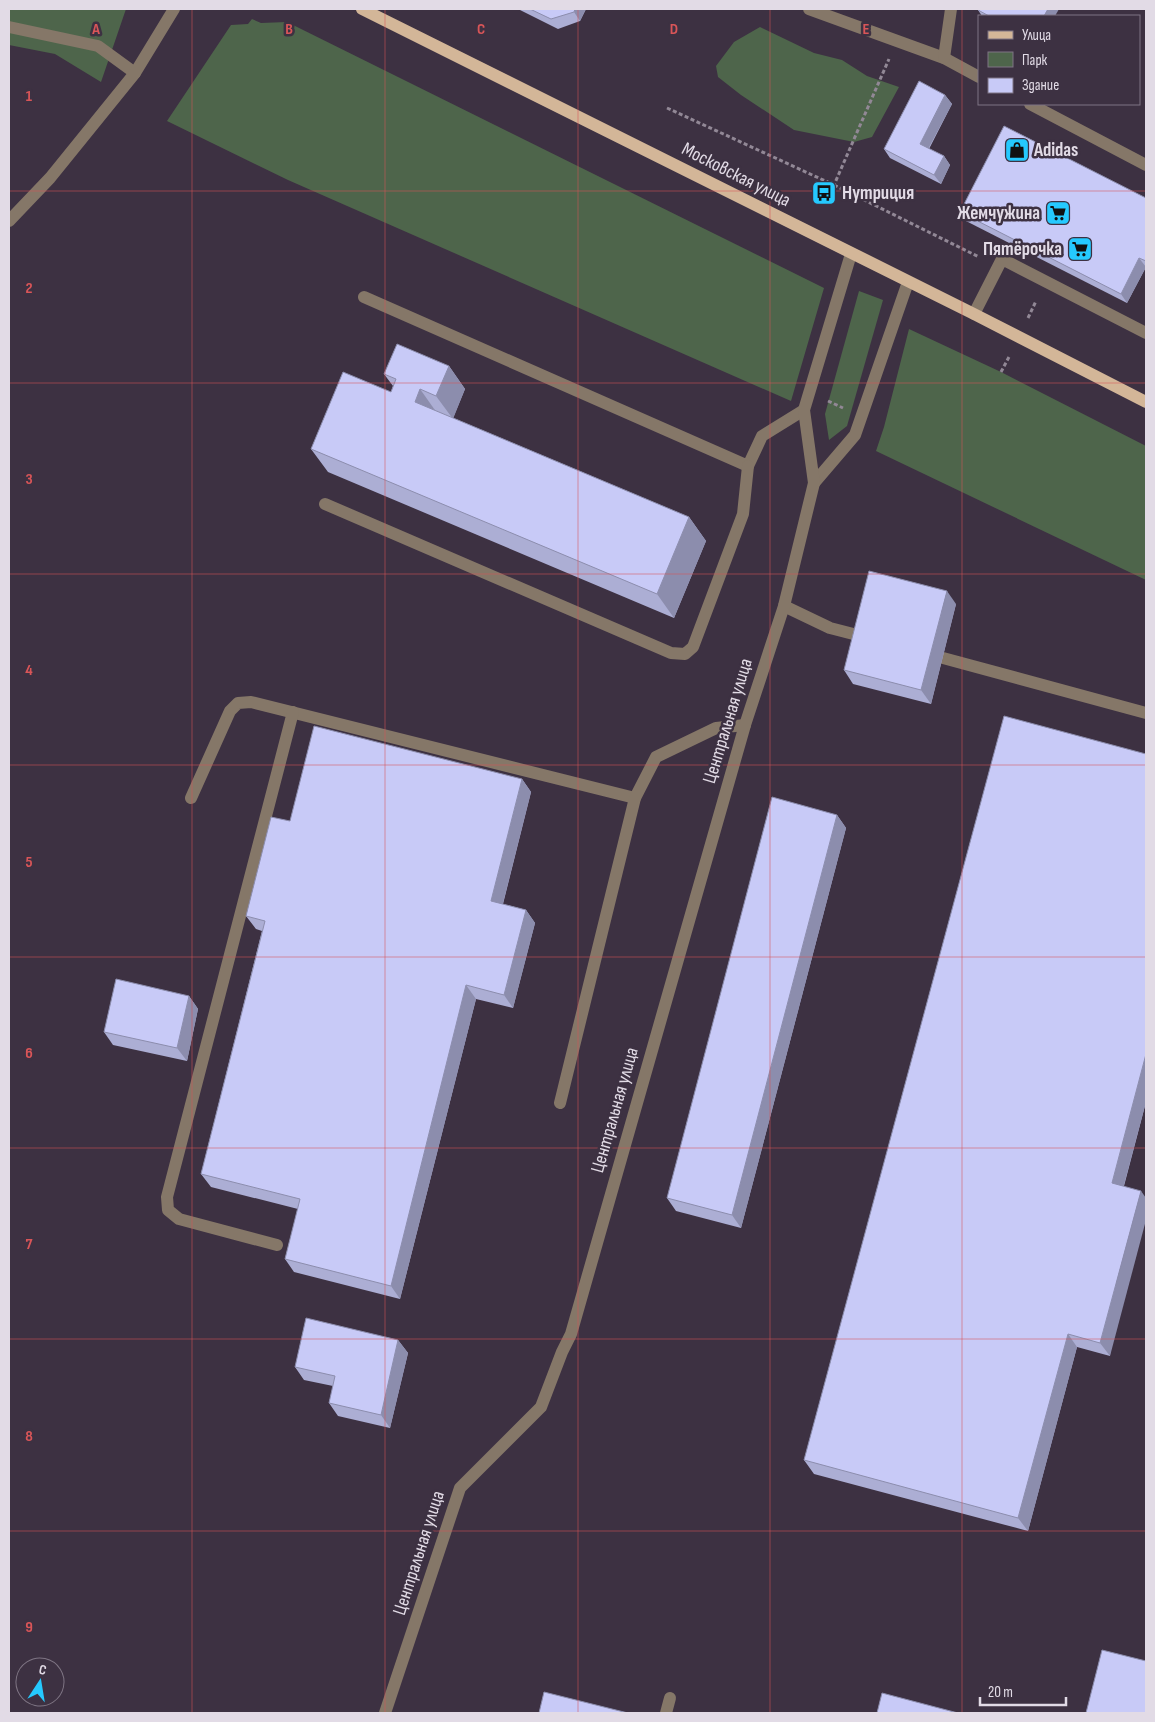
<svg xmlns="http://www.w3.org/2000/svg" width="1155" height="1722" font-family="'Sofia Sans Condensed',sans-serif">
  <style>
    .green { fill: #4e654b }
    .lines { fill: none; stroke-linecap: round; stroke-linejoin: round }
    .path { stroke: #928896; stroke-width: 3; stroke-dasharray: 4 2.5; stroke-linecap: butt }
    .minor { stroke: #857768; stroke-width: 12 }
    .major { stroke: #d3b698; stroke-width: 12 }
    .wall { fill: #acaed4 }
    .shaded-wall { fill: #8c8dad }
    .building { fill: #c8caf7; stroke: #8c8dad }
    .grid { fill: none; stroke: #d95558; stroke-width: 1; stroke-opacity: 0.55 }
    .labels { text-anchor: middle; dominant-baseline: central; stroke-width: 5; stroke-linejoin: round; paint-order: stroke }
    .poi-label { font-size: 19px; font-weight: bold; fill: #e2dbe6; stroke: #3d3142; text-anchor: start }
    .street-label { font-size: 19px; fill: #e2dbe6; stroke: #3d3142 }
    .grid-label { font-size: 16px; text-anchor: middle; font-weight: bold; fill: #d95558; stroke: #3d3142; stroke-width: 5; stroke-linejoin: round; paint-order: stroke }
  </style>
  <rect width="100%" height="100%" fill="#3d3142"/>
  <g class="green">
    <path d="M9,9H126L101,82L55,54L9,45Z"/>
    <path d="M252,19L261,23L287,22L824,288L791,401L288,180L167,121L231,25L248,24Z"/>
    <path d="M760,27L814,53L842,60L867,76L899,87L872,137L854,142L794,130L741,95L718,77L716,66L734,42Z"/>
    <path d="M859,291L883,300L847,426L829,440L825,414Z"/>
    <path d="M909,329L1001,372L1146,446V580L876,451L884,427Z"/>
  </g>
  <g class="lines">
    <g class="path">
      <path d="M667,108L834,185L889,59"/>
      <path d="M834,185L979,257"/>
      <path d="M1028,318L1036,301"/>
      <path d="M1001,372L1010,355"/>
      <path d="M828,401L843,408"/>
    </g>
    <g class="minor">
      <path d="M809,9L944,58L979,77"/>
      <path d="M9,27L98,46L135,73"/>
      <path d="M944,58L951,9"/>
      <path d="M1030,104L1146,165"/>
      <path d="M9,221L50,178L135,73L174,9"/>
      <path d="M364,297L748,466L762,436L804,410"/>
      <path d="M974,314L1002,259L1146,333"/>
      <path d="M814,483L855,435L908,282"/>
      <path d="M325,504L671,653L685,654L693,647L743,514L748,466"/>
      <path d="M784,606L830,628L865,637"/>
      <path d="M943,658L1146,713"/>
      <path d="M191,798L230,711L238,703L251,702L635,798"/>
      <path d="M560,1103L635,798L656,757L716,728L745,725"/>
      <path d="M277,1245L179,1219L168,1210L167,1197L293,712"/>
      <path d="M385,1713L460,1488L541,1407L562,1352L571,1334L745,725L784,606L814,483L804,410L851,254"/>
      <path d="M666,1713L670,1698"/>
    </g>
    <path class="major" d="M362,9L974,314L1146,402"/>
  </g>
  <g class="wall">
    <path d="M518,9H586L580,21L558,29Z"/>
    <path d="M978,10L1055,16H982Z"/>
    <path d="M945,95L952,104L929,149L944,156L950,165L941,184L890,158L884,149Z"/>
    <path d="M1146,198V267L1127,303L966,221L960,212Z"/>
    <path d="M449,366L465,389L453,418L689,517L706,541L674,618L328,472L311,449L391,392L393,386L384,374Z"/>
    <path d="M956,604L931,704L853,684L844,670Z"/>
    <path d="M1146,754V1102L1124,1186L1110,1356L1077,1347L1028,1531L814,1474L804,1460Z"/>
    <path d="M522,779L531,792L503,904L526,910L535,923L513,1008L476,999L400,1299L294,1272L285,1259L298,1209L211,1187L201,1174L262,931L256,929L246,916L290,821Z"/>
    <path d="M837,815L846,828L741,1228L676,1211L667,1198Z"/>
    <path d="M189,996L198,1009L187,1061L113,1045L104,1032Z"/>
    <path d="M398,1340L408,1353L390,1428L338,1416L329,1403L333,1386L304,1380L295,1367Z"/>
  </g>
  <g class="shaded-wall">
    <path d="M575,9H586L580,21L574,12Z"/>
    <path d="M1048,9H1059L1055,16H1044Z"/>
    <path d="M945,95L952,104L926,153L920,144Z"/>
    <path d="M944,156L950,165L941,184L934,175Z"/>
    <path d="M1139,258L1146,267L1127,303L1121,294Z"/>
    <path d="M449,366L465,389L453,419L436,396Z"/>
    <path d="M420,389L437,413L415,402Z"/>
    <path d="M689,517L706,541L674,618L657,594Z"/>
    <path d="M947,591L956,604L931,704L921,690Z"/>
    <path d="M522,779L531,792L500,915L491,901Z"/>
    <path d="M837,815L846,828L741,1228L732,1215Z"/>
    <path d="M526,910L535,923L513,1008L504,995Z"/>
    <path d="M466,985L476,999L400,1299L391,1286Z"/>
    <path d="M189,996L198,1009L187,1061L177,1048Z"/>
    <path d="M1146,1054V1102L1121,1196L1112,1183Z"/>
    <path d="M1141,1191L1146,1198V1220L1110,1356L1100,1343Z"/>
    <path d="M1068,1334L1077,1347L1028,1531L1018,1518Z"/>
    <path d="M398,1340L408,1353L390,1428L381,1415Z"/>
  </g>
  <g class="building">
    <path d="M530,9H575L574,12L551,19Z"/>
    <path d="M979,9H1048L1044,16H989L978,10Z"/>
    <path d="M919,81L945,95L920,144L944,156L934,175L884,149Z"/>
    <path d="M1004,126L1146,198V261L1139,258L1121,294L960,212Z"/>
    <path d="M397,344L449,366L436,396L420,389L415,402L689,517L657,594L311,449L343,372L391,392L396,379L384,374Z"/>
    <path d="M869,571L947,591L921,690L844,670Z"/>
    <path d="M1004,716L1146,754V1054L1112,1183L1141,1191L1100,1343L1068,1334L1018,1518L804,1460Z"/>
    <path d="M314,726L522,779L491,901L526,910L504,995L466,985L391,1286L285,1259L300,1199L201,1174L265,921L246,916L271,817L290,821Z"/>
    <path d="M772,797L837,815L732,1215L667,1198Z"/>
    <path d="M116,979L189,996L177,1048L104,1032Z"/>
    <path d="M306,1318L398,1340L381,1415L329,1403L335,1376L295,1367Z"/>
    <path d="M1102,1650L1146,1661V1713H1086Z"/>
    <path d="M544,1692L628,1713H539Z"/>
    <path d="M882,1693L958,1713H877Z"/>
  </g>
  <path class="grid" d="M192,9V1713M385,9V1713M578,9V1713M770,9V1713M962,9V1713M9,191H1146M9,383H1146M9,574H1146M9,765H1146M9,957H1146M9,1148H1146M9,1339H1146M9,1531H1146"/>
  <defs>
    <symbol id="shop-square" viewBox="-11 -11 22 22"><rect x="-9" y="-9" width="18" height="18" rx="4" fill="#25c9fe" stroke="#3d3142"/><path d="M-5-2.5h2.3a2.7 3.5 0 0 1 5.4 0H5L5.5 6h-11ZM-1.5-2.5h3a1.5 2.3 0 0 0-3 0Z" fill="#111"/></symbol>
    <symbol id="bus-square" viewBox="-11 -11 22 22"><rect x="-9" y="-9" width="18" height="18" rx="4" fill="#25c9fe" stroke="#3d3142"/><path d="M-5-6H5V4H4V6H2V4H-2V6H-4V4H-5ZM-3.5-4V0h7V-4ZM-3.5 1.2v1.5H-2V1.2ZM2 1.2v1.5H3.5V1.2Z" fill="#111"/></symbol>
    <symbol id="supermarket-square" viewBox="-11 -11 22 22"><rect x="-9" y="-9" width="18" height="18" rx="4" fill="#25c9fe" stroke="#3d3142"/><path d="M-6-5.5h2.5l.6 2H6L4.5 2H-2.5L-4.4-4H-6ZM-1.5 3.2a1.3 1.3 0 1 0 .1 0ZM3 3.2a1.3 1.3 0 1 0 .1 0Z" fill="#111"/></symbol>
  </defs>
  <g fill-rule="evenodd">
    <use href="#shop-square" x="1003" y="136" width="28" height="28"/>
    <use href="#bus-square" x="810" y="179" width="28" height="28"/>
    <use href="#supermarket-square" x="1044" y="199" width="28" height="28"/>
    <use href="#supermarket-square" x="1066" y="235" width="28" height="28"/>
  </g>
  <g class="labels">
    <g class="poi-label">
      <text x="1034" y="150">Adidas</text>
      <text x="842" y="193">Нутриция</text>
      <text x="1040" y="213" text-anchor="end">Жемчужина</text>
      <text x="1062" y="249" text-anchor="end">Пятёрочка</text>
    </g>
    <g class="street-label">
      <text transform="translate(736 175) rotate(27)">Московская улица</text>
      <text transform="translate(728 721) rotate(-73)">Центральная улица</text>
      <text transform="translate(615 1110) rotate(-74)">Центральная улица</text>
      <text transform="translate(419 1553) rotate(-72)">Центральная улица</text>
    </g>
  </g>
  <g class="grid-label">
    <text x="96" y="34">A</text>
    <text x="289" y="34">B</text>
    <text x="481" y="34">C</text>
    <text x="674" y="34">D</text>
    <text x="866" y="34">E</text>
    <text x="29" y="101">1</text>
    <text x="29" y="293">2</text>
    <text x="29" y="484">3</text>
    <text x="29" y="675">4</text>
    <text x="29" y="867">5</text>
    <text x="29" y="1058">6</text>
    <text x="29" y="1249">7</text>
    <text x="29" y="1441">8</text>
    <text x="29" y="1632">9</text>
  </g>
  <rect width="1155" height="1722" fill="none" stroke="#e2dbe6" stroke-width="20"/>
  <rect x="978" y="15" width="162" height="90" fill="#3d3142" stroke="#7f7584"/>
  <rect x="988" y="31" width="25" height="8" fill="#d3b698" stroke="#7f7584"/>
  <text x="1022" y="40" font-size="15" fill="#e2dbe6">Улица</text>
  <rect x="988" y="52" width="25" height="15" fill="#4e654b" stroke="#7f7584"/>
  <text x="1022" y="65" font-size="15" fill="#e2dbe6">Парк</text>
  <rect x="988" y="78" width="25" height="15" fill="#c8caf7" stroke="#7f7584"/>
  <text x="1022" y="90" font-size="15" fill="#e2dbe6">Здание</text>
  <g transform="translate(40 1682) rotate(12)"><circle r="24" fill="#3d3142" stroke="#7f7584"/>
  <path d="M0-4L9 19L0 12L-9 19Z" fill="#25c9fe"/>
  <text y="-8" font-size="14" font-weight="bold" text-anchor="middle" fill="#e2dbe6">С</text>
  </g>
  <path d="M980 1697v8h86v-8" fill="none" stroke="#e2dbe6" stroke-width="2.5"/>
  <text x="988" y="1697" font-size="15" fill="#e2dbe6" stroke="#3d3142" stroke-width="4" paint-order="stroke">20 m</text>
</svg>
